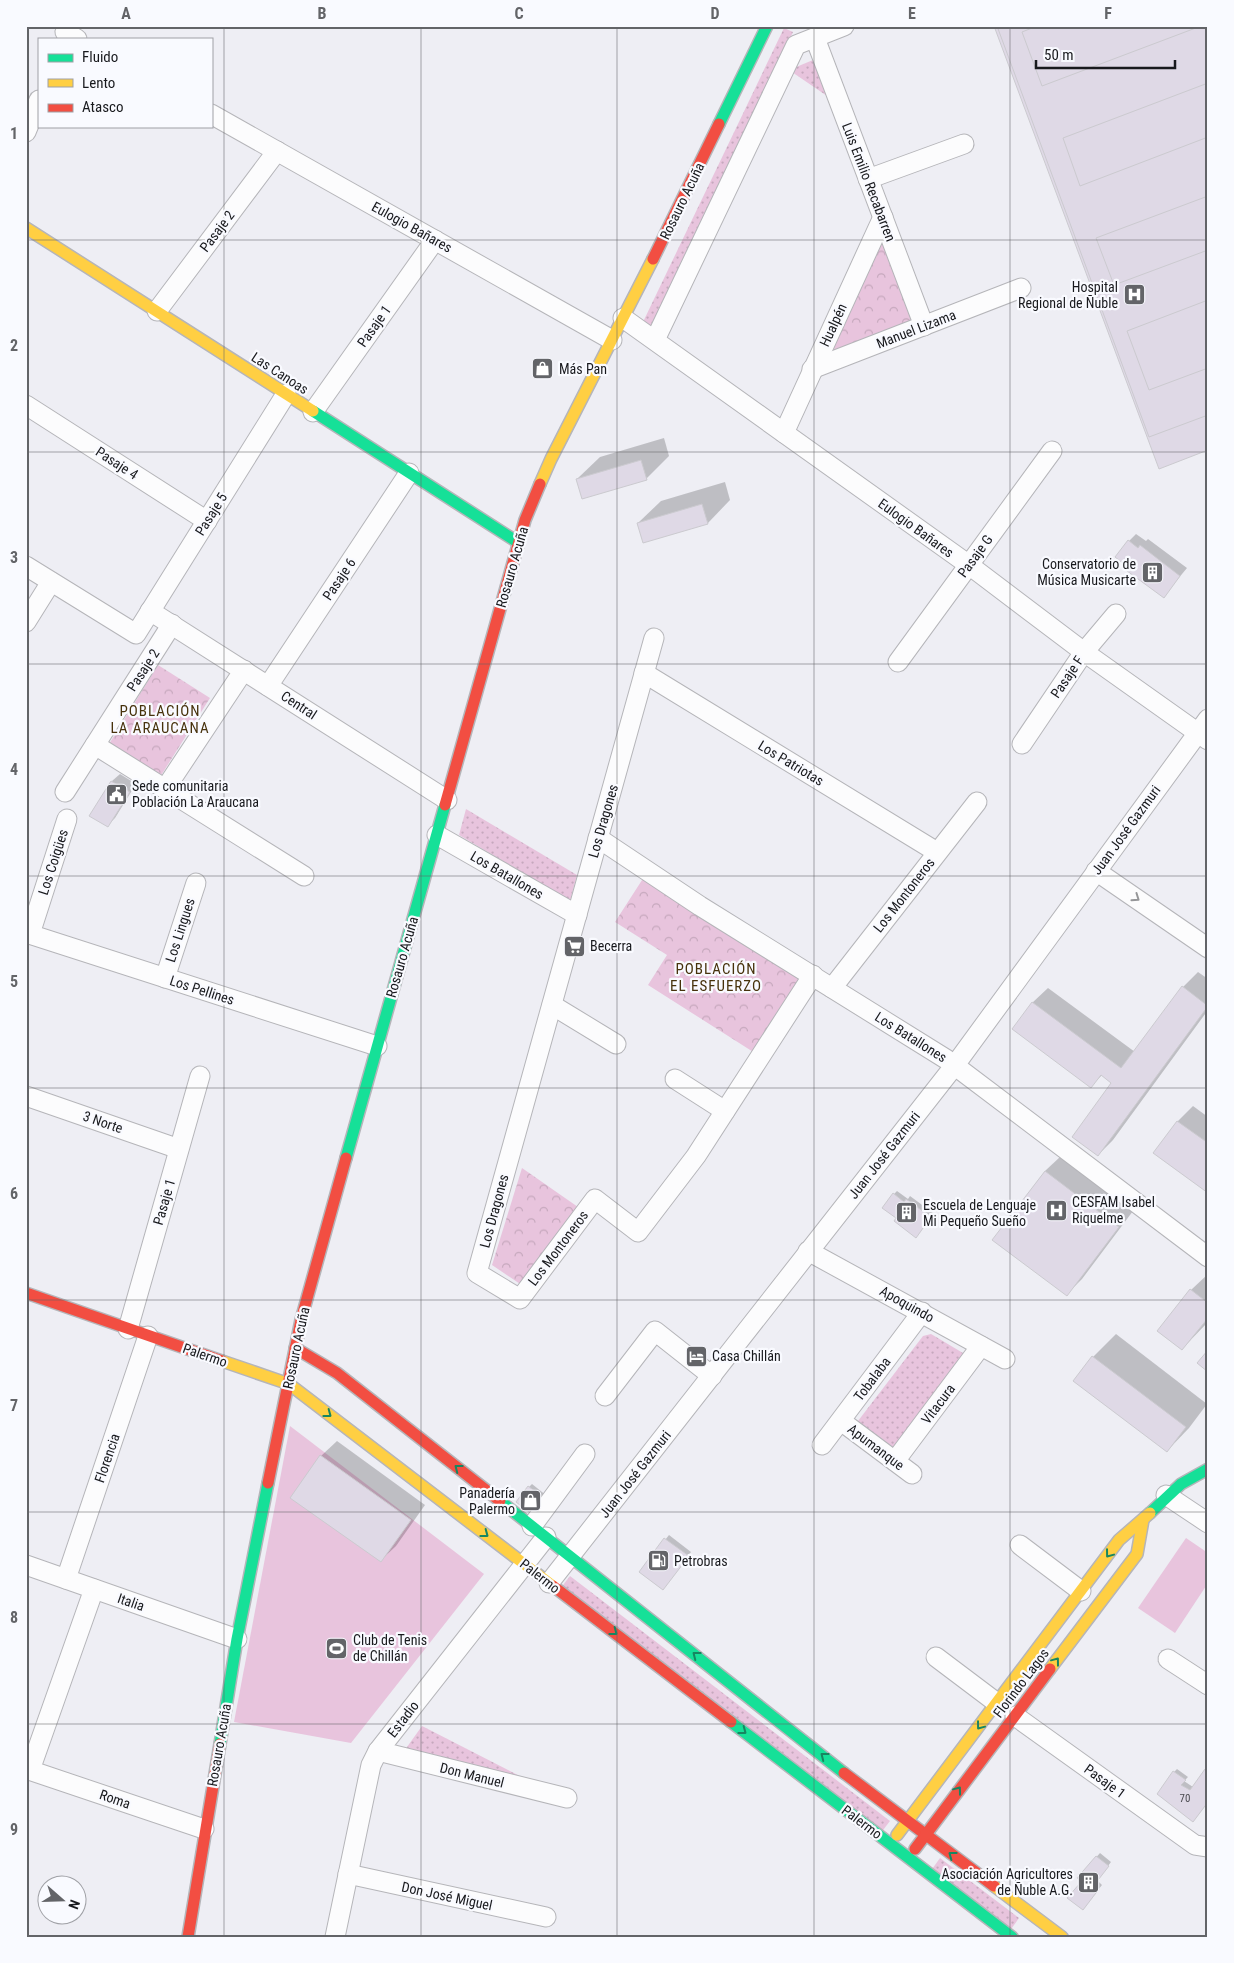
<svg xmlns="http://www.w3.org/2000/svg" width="1234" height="1963" font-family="'Roboto Condensed',sans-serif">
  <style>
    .grass { fill: url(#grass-dots) }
    .park { fill: url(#park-crowns) }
    .garden { fill: #e8c4dd }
    .shadow { fill: #0003 }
    .building { fill: #dfd9e6; stroke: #cbcacf }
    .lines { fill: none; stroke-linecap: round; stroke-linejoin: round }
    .street-casing { stroke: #b5b5b9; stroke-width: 21 }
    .fast-casing { stroke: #b5b5b9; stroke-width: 14 }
    .slow-casing { stroke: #b5b5b9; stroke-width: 14 }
    .jam-casing { stroke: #b5b5b9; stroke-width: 14 }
    .street { stroke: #fcfcfd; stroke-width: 19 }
    .fast { stroke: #16e098; stroke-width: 11 }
    .slow { stroke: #ffcf43; stroke-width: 11 }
    .jam { stroke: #f24e42; stroke-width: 11 }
    .oneway { stroke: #959698 }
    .oneway2 { stroke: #178661 }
    .grid { fill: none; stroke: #636468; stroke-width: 1; stroke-opacity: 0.55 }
    .labels { text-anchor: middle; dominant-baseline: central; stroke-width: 4.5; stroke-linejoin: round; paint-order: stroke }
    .number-label { font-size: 11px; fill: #4c4b51 }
    .street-label { font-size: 14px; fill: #18191d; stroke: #f9faff }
    .poi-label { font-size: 14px; fill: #18191d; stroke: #f9faff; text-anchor: start }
    .neighbourhood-label { font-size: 15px; letter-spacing: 1px; fill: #47320c; stroke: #f9faff }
    .neatline { fill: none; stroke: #636468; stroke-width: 2 }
    .grid-label { font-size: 16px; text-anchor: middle; font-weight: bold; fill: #636468 }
  </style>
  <defs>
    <pattern id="grass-dots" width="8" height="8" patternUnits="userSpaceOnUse" patternTransform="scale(1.25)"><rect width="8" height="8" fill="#e8c4dd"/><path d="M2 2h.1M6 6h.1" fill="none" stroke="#c6a8bd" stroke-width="1.8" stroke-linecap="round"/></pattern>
    <pattern id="park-crowns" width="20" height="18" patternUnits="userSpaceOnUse" patternTransform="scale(1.25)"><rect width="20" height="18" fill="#e8c4dd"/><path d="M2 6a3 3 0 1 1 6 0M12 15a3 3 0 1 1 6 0" fill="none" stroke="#c6a8bd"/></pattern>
  </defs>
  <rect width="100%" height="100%" fill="#eeeef4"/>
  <g class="grass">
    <path d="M784,28L793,32L652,326L643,322Z"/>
    <path d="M813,60L830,98L789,70Z"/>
    <path d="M466,809L577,875L570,901L459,835Z"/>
    <path d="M931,1334L963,1353L964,1361L895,1449C884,1450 861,1431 858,1421L923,1336Z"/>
    <path d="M570,1576L890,1821L880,1834L560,1589Z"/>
    <path d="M422,1726L541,1787L402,1754Z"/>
    <path d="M940,1858L1019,1918L1009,1932L930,1872Z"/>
  </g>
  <g class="park">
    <path d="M883,234L916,320L823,357Z"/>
    <path d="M158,665L210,698L160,777L109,744Z"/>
    <path d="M644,877L806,979L758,1055L648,985L667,955L615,922Z"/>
    <path d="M522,1168L578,1207L523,1286L492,1265Z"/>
  </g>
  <g class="garden">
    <path d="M290,1426L484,1574L351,1743L234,1722Z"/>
    <path d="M1186,1538L1208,1553V1583L1175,1633L1138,1608Z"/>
  </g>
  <g class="shadow">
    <path d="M664,438L669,456L646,479H577L600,457Z"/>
    <path d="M725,482L730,500L708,523L644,542L638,523L661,501Z"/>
    <path d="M1136,534L1146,541L1148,539L1187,568L1163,597L1129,541Z"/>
    <path d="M120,774L136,784L115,818L108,825L91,815L112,781Z"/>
    <path d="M1198,972L1208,979V1010L1113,1140L1098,1155L1113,1083L1102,1075L1091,1086L1032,1003L1048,988L1135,1052L1183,987Z"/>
    <path d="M1193,1106L1208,1117V1191L1155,1152L1178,1121Z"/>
    <path d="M1061,1156L1133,1211L1082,1279L1067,1294L994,1239L1045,1171Z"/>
    <path d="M897,1191L908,1199L910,1196L933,1213L919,1233L897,1218L894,1194Z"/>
    <path d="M1208,1274V1322L1182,1349L1191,1290Z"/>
    <path d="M1116,1334L1207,1404L1189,1428L1167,1451L1075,1381L1093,1357Z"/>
    <path d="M337,1441L425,1505L396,1546L380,1561L321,1456Z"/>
    <path d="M532,1484L547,1496L536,1510L529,1487Z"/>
    <path d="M669,1535L691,1552L666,1585L640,1572Z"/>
    <path d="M1177,1769L1188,1777L1184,1781L1193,1787L1208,1769V1801L1196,1817L1174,1772Z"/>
    <path d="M1100,1853L1111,1862L1097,1880L1102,1885L1086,1905L1084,1880L1079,1877Z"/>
  </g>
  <g class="building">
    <path d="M994,26H1208V450L1159,469Z"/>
    <path d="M997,26H1037L1022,32L1042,86L1201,26H1208V83L1063,138L1080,186L1208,137V196L1096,238L1114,285L1208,250V300L1127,331L1149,390L1208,368V415L1149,437Z"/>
    <path d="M641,460L647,480L582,499L576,479Z"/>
    <path d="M702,504L708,524L643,543L637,523Z"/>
    <path d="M1128,540L1138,548L1140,545L1180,576L1164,598L1123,568L1125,565L1115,557Z"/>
    <path d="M111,781L130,792L108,827L89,816Z"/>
    <path d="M1182,986L1208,1006L1098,1156L1072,1137L1111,1083L1101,1075L1091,1088L1012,1029L1032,1002L1121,1068Z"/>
    <path d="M1177,1121L1208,1143V1193L1153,1153Z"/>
    <path d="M1045,1171L1119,1227L1067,1296L992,1240Z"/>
    <path d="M893,1193L904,1202L906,1199L931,1217L916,1238L894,1221L896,1218L882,1208Z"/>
    <path d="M1190,1289L1208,1303V1318L1182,1350L1157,1331Z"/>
    <path d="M1208,1350V1372L1197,1363Z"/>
    <path d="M1092,1356L1186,1427L1167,1452L1073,1381Z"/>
    <path d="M320,1455L411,1520L381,1562L290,1498Z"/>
    <path d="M528,1486L545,1499L533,1515L516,1502Z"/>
    <path d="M664,1538L689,1556L663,1590L639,1572Z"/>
    <path d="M1205,1769L1208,1771V1802L1193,1822L1157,1794L1173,1771L1186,1780L1181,1785L1190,1790Z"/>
    <path d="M1096,1856L1109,1866L1095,1884L1099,1889L1083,1910L1067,1898L1082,1881L1077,1878Z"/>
  </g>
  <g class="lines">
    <defs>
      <g id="street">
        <path d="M65,32L77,39"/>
        <path d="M815,38L924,326"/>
        <path d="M211,114L612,340"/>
        <path d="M26,132L39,100"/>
        <path d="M868,179L964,144"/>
        <path d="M157,311L277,151"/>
        <path d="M623,318L969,565L1084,652L1208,740"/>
        <path d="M655,340L796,45L844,26"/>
        <path d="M812,369L1021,288"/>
        <path d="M26,405L207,521"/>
        <path d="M313,412L435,240"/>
        <path d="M784,433L883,217"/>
        <path d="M26,566L136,634L286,394"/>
        <path d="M150,611L447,800"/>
        <path d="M26,622L51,582"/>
        <path d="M654,638L477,1273L520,1299L595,1199L638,1232L696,1156L813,975"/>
        <path d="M898,662L1052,451"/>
        <path d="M644,673L937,852"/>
        <path d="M268,686L409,473"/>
        <path d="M1022,744L1084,652L1116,614"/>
        <path d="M95,745L304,876"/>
        <path d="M165,789L244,670"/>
        <path d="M65,792L172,624"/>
        <path d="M437,835L577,915"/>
        <path d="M598,838L700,906L946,1059L1208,1257"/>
        <path d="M1096,871L1208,948"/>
        <path d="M26,933L377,1046"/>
        <path d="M30,934L67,819"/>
        <path d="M165,978L196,883"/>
        <path d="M832,988L977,802"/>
        <path d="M552,1005L616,1044"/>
        <path d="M675,1079L725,1111"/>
        <path d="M26,1096L179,1149"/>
        <path d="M808,1251L1005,1359"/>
        <path d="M128,1329L200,1076"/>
        <path d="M605,1396L655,1331L712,1376"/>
        <path d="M841,1421L912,1474"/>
        <path d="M822,1445L922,1312"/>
        <path d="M895,1461L981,1346"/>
        <path d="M1166,1495L1208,1523"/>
        <path d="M532,1526L585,1454"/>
        <path d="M1020,1545L1081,1591"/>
        <path d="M26,1565L237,1639"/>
        <path d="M66,1579L148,1336"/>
        <path d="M549,1583L955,1065L1208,719"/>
        <path d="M936,1657L997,1703"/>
        <path d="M1168,1659L1208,1685"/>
        <path d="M1015,1716L1195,1845L1208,1847"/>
        <path d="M378,1751L567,1798"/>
        <path d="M26,1769L204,1829"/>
        <path d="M30,1770L94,1589"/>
        <path d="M348,1874L546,1917"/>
        <path d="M335,1937L371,1765L378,1751L546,1537"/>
      </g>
      <g id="fast">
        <path d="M719,124L767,26"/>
        <path d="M313,411L519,543"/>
        <path d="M346,1158L445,805"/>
        <path d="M500,1501L844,1773"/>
        <path d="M1150,1513L1181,1484L1208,1469"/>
        <path d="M731,1722L1012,1937"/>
        <path d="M220,1744L237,1639L268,1483"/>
      </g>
      <g id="slow">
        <path d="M26,228L313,411"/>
        <path d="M540,484L551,459L653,259"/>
        <path d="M222,1361L289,1384L553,1586"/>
        <path d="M1050,1669L1137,1554L1143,1520"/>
        <path d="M897,1835L1119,1540L1150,1513"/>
        <path d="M994,1886L1062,1937"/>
      </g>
      <g id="jam">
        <path d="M653,259L719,124"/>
        <path d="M445,805L525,520L540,484"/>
        <path d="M26,1293L222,1361"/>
        <path d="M295,1348L337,1373L500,1501"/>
        <path d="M268,1483L301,1320L346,1158"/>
        <path d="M553,1586L731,1722"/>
        <path d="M844,1773L994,1886"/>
        <path d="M915,1849L1050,1669"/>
        <path d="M188,1937L220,1744"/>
      </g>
    </defs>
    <use href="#street" class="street-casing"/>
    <use href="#fast" class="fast-casing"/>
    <use href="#slow" class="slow-casing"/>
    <use href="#jam" class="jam-casing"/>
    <use href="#street" class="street"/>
    <use href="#fast" class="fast"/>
    <use href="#slow" class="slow"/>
    <use href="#jam" class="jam"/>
  </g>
  <defs><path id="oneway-chevron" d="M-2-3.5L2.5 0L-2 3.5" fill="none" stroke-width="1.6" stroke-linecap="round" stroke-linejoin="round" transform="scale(1.25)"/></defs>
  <use class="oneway" href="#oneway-chevron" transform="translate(1136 898) rotate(35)"/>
  <g class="oneway2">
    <use href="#oneway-chevron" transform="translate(328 1414) rotate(37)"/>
    <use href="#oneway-chevron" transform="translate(458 1468) rotate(-142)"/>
    <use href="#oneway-chevron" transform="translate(485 1534) rotate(37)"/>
    <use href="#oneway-chevron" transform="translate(1109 1554) rotate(127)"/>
    <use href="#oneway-chevron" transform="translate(614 1632) rotate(37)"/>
    <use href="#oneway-chevron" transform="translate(696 1655) rotate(-142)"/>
    <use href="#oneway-chevron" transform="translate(1056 1661) rotate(-53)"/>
    <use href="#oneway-chevron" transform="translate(980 1726) rotate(127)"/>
    <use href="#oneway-chevron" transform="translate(743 1731) rotate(37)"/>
    <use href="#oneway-chevron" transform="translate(824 1756) rotate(-142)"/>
    <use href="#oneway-chevron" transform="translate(958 1790) rotate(-53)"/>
    <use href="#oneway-chevron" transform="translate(952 1855) rotate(-143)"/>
  </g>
  <path class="grid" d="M224,26V1937M421,26V1937M617,26V1937M814,26V1937M1010,26V1937M26,240H1208M26,452H1208M26,664H1208M26,876H1208M26,1088H1208M26,1300H1208M26,1512H1208M26,1724H1208"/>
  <defs>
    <symbol id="hospital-square" viewBox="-11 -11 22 22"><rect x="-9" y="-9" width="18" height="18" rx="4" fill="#636468" stroke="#f9faff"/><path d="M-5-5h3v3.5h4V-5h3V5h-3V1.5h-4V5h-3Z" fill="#fff"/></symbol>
    <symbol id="shop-square" viewBox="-11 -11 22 22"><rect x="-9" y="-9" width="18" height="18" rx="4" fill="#636468" stroke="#f9faff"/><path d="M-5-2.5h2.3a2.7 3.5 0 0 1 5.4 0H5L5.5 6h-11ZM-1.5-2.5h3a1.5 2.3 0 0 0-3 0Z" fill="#fff"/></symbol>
    <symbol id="building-square" viewBox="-11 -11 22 22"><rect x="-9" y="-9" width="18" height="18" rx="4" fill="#636468" stroke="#f9faff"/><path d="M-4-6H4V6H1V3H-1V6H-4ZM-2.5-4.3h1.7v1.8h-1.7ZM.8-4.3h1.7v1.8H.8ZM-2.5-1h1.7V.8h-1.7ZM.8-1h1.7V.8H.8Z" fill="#fff"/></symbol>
    <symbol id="civic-square" viewBox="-11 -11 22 22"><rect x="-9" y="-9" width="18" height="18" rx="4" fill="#636468" stroke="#f9faff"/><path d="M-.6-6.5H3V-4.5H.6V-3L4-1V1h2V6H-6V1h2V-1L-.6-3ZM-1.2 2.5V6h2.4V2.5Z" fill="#fff"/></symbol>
    <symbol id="supermarket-square" viewBox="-11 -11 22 22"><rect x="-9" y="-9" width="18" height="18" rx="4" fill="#636468" stroke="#f9faff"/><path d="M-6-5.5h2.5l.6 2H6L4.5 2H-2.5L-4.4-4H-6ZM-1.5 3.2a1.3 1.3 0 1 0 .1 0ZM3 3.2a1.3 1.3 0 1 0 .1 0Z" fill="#fff"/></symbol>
    <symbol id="hotel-square" viewBox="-11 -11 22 22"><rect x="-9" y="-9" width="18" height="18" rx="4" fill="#636468" stroke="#f9faff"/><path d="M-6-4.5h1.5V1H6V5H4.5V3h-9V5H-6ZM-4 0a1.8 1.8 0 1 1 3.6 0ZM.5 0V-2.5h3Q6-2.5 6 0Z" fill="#fff"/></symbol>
    <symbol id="fuel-square" viewBox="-11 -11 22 22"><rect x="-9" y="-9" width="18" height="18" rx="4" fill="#636468" stroke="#f9faff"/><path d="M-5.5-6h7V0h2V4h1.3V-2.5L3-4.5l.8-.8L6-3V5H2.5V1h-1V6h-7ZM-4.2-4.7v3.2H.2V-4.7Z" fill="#fff"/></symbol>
    <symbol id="stadium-square" viewBox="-11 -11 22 22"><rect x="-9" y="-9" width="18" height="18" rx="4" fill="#636468" stroke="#f9faff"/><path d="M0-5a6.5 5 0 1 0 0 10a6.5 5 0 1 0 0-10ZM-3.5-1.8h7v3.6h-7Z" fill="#fff"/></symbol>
  </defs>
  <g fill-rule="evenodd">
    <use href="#hospital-square" x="1122" y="282" width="25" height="25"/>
    <use href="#shop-square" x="530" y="356" width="25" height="25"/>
    <use href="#building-square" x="1140" y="560" width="25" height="25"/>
    <use href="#civic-square" x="104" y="782" width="25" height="25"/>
    <use href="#supermarket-square" x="562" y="934" width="25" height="25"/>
    <use href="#hospital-square" x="1044" y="1198" width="25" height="25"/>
    <use href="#building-square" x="894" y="1200" width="25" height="25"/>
    <use href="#hotel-square" x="684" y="1344" width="25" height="25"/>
    <use href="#shop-square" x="518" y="1488" width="25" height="25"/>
    <use href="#fuel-square" x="646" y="1548" width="25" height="25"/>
    <use href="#stadium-square" x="324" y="1636" width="25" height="25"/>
    <use href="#building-square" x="1076" y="1870" width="25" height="25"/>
  </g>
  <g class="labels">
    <g class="number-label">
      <text x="1185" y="1798">70</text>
    </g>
    <g class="street-label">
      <text transform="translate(869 182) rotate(69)">Luis Emilio Recabarren</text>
      <text transform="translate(682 201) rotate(-64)">Rosauro Acuña</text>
      <text transform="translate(412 227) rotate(29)">Eulogio Bañares</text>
      <text transform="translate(217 231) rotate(-53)">Pasaje 2</text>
      <text transform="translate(833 325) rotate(-65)">Hualpén</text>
      <text transform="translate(374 326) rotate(-55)">Pasaje 1</text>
      <text transform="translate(916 329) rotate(-21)">Manuel Lizama</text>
      <text transform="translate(280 373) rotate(33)">Las Canoas</text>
      <text transform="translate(117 463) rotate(33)">Pasaje 4</text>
      <text transform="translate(211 514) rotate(-58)">Pasaje 5</text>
      <text transform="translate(916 528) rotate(36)">Eulogio Bañares</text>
      <text transform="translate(975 556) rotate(-54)">Pasaje G</text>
      <text transform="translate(512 567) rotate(-74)">Rosauro Acuña</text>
      <text transform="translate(339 579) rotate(-56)">Pasaje 6</text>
      <text transform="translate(143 670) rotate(-57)">Pasaje 2</text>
      <text transform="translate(1067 677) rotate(-56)">Pasaje F</text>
      <text transform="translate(299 705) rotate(33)">Central</text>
      <text transform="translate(791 763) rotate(31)">Los Patriotas</text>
      <text transform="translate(603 821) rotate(-74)">Los Dragones</text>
      <text transform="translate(1126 830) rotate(-54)">Juan José Gazmuri</text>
      <text transform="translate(53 862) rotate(-72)">Los Coigües</text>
      <text transform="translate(507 875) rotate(30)">Los Batallones</text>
      <text transform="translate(904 895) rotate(-52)">Los Montoneros</text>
      <text transform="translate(180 930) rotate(-72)">Los Lingues</text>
      <text transform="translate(402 957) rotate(-74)">Rosauro Acuña</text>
      <text transform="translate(202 990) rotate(18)">Los Pellines</text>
      <text transform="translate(911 1037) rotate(32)">Los Batallones</text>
      <text transform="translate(103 1122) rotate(19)">3 Norte</text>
      <text transform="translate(884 1155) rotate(-52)">Juan José Gazmuri</text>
      <text transform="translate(164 1202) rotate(-74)">Pasaje 1</text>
      <text transform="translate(494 1211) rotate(-75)">Los Dragones</text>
      <text transform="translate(558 1248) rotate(-53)">Los Montoneros</text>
      <text transform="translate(907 1304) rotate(29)">Apoquindo</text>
      <text transform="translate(296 1348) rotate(-78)">Rosauro Acuña</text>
      <text transform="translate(205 1355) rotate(19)">Palermo</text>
      <text transform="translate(872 1379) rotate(-53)">Tobalaba</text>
      <text transform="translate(938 1404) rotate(-53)">Vitacura</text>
      <text transform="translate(876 1447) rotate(37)">Apumanque</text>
      <text transform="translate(107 1458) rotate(-71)">Florencia</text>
      <text transform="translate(635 1474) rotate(-52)">Juan José Gazmuri</text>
      <text transform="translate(540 1576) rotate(38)">Palermo</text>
      <text transform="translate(131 1602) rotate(19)">Italia</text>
      <text transform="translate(1021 1683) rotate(-53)">Florindo Lagos</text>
      <text transform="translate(403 1719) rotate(-52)">Estadio</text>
      <text transform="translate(219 1745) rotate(-80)">Rosauro Acuña</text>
      <text transform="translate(472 1775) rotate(14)">Don Manuel</text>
      <text transform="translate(1105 1781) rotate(36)">Pasaje 1</text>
      <text transform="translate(115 1799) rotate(19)">Roma</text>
      <text transform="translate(862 1822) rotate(37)">Palermo</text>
      <text transform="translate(447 1896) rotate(12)">Don José Miguel</text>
    </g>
    <g class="poi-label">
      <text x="1118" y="287" text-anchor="end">Hospital<tspan x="1118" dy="16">Regional de Ñuble</tspan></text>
      <text x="559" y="369">Más Pan</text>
      <text x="1136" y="564" text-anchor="end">Conservatorio de<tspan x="1136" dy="16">Música Musicarte</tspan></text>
      <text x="132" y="786">Sede comunitaria<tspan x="132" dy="16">Población La Araucana</tspan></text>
      <text x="590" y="946">Becerra</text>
      <text x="1072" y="1202">CESFAM Isabel<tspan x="1072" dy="16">Riquelme</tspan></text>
      <text x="923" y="1205">Escuela de Lenguaje<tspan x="923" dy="16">Mi Pequeño Sueño</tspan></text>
      <text x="712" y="1356">Casa Chillán</text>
      <text x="515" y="1493" text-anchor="end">Panadería<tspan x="515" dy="16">Palermo</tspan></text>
      <text x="674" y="1561">Petrobras</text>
      <text x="353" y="1640">Club de Tenis<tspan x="353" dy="16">de Chillán</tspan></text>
      <text x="1073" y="1874" text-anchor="end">Asociación Agricultores<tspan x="1073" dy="16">de Ñuble A.G.</tspan></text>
    </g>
    <g class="neighbourhood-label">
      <text x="160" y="711">POBLACIÓN<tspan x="160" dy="17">LA ARAUCANA</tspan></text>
      <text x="716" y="969">POBLACIÓN<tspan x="716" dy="17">EL ESFUERZO</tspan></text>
    </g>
  </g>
  <rect width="1234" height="1963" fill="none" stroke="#f9faff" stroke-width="55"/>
  <rect x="38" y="38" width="175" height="90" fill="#f9faff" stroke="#9fa0a5"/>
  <rect x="48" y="54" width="25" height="8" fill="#16e098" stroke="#9fa0a5"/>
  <text x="82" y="62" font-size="15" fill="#18191d">Fluido</text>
  <rect x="48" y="79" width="25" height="8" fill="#ffcf43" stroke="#9fa0a5"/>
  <text x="82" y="88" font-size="15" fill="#18191d">Lento</text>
  <rect x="48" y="104" width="25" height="8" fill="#f24e42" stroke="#9fa0a5"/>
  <text x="82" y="112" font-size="15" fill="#18191d">Atasco</text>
  <g transform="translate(62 1900) rotate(110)"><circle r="24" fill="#f9faff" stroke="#9fa0a5"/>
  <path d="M0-4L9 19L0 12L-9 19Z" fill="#636468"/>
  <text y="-8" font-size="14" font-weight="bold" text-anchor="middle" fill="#18191d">N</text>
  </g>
  <path d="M1036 60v8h139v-8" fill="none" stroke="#18191d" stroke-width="2.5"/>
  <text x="1044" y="60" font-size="15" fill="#18191d" stroke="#f9faff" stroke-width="4" paint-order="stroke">50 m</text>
  <rect x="28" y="28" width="1178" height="1908" class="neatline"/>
  <g class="grid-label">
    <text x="126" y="19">A</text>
    <text x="322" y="19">B</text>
    <text x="519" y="19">C</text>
    <text x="715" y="19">D</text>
    <text x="912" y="19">E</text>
    <text x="1108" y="19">F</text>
    <text x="14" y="139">1</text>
    <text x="14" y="351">2</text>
    <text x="14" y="563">3</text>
    <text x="14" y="775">4</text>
    <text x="14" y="987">5</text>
    <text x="14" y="1199">6</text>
    <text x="14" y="1411">7</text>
    <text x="14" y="1623">8</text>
    <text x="14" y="1835">9</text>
  </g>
</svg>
